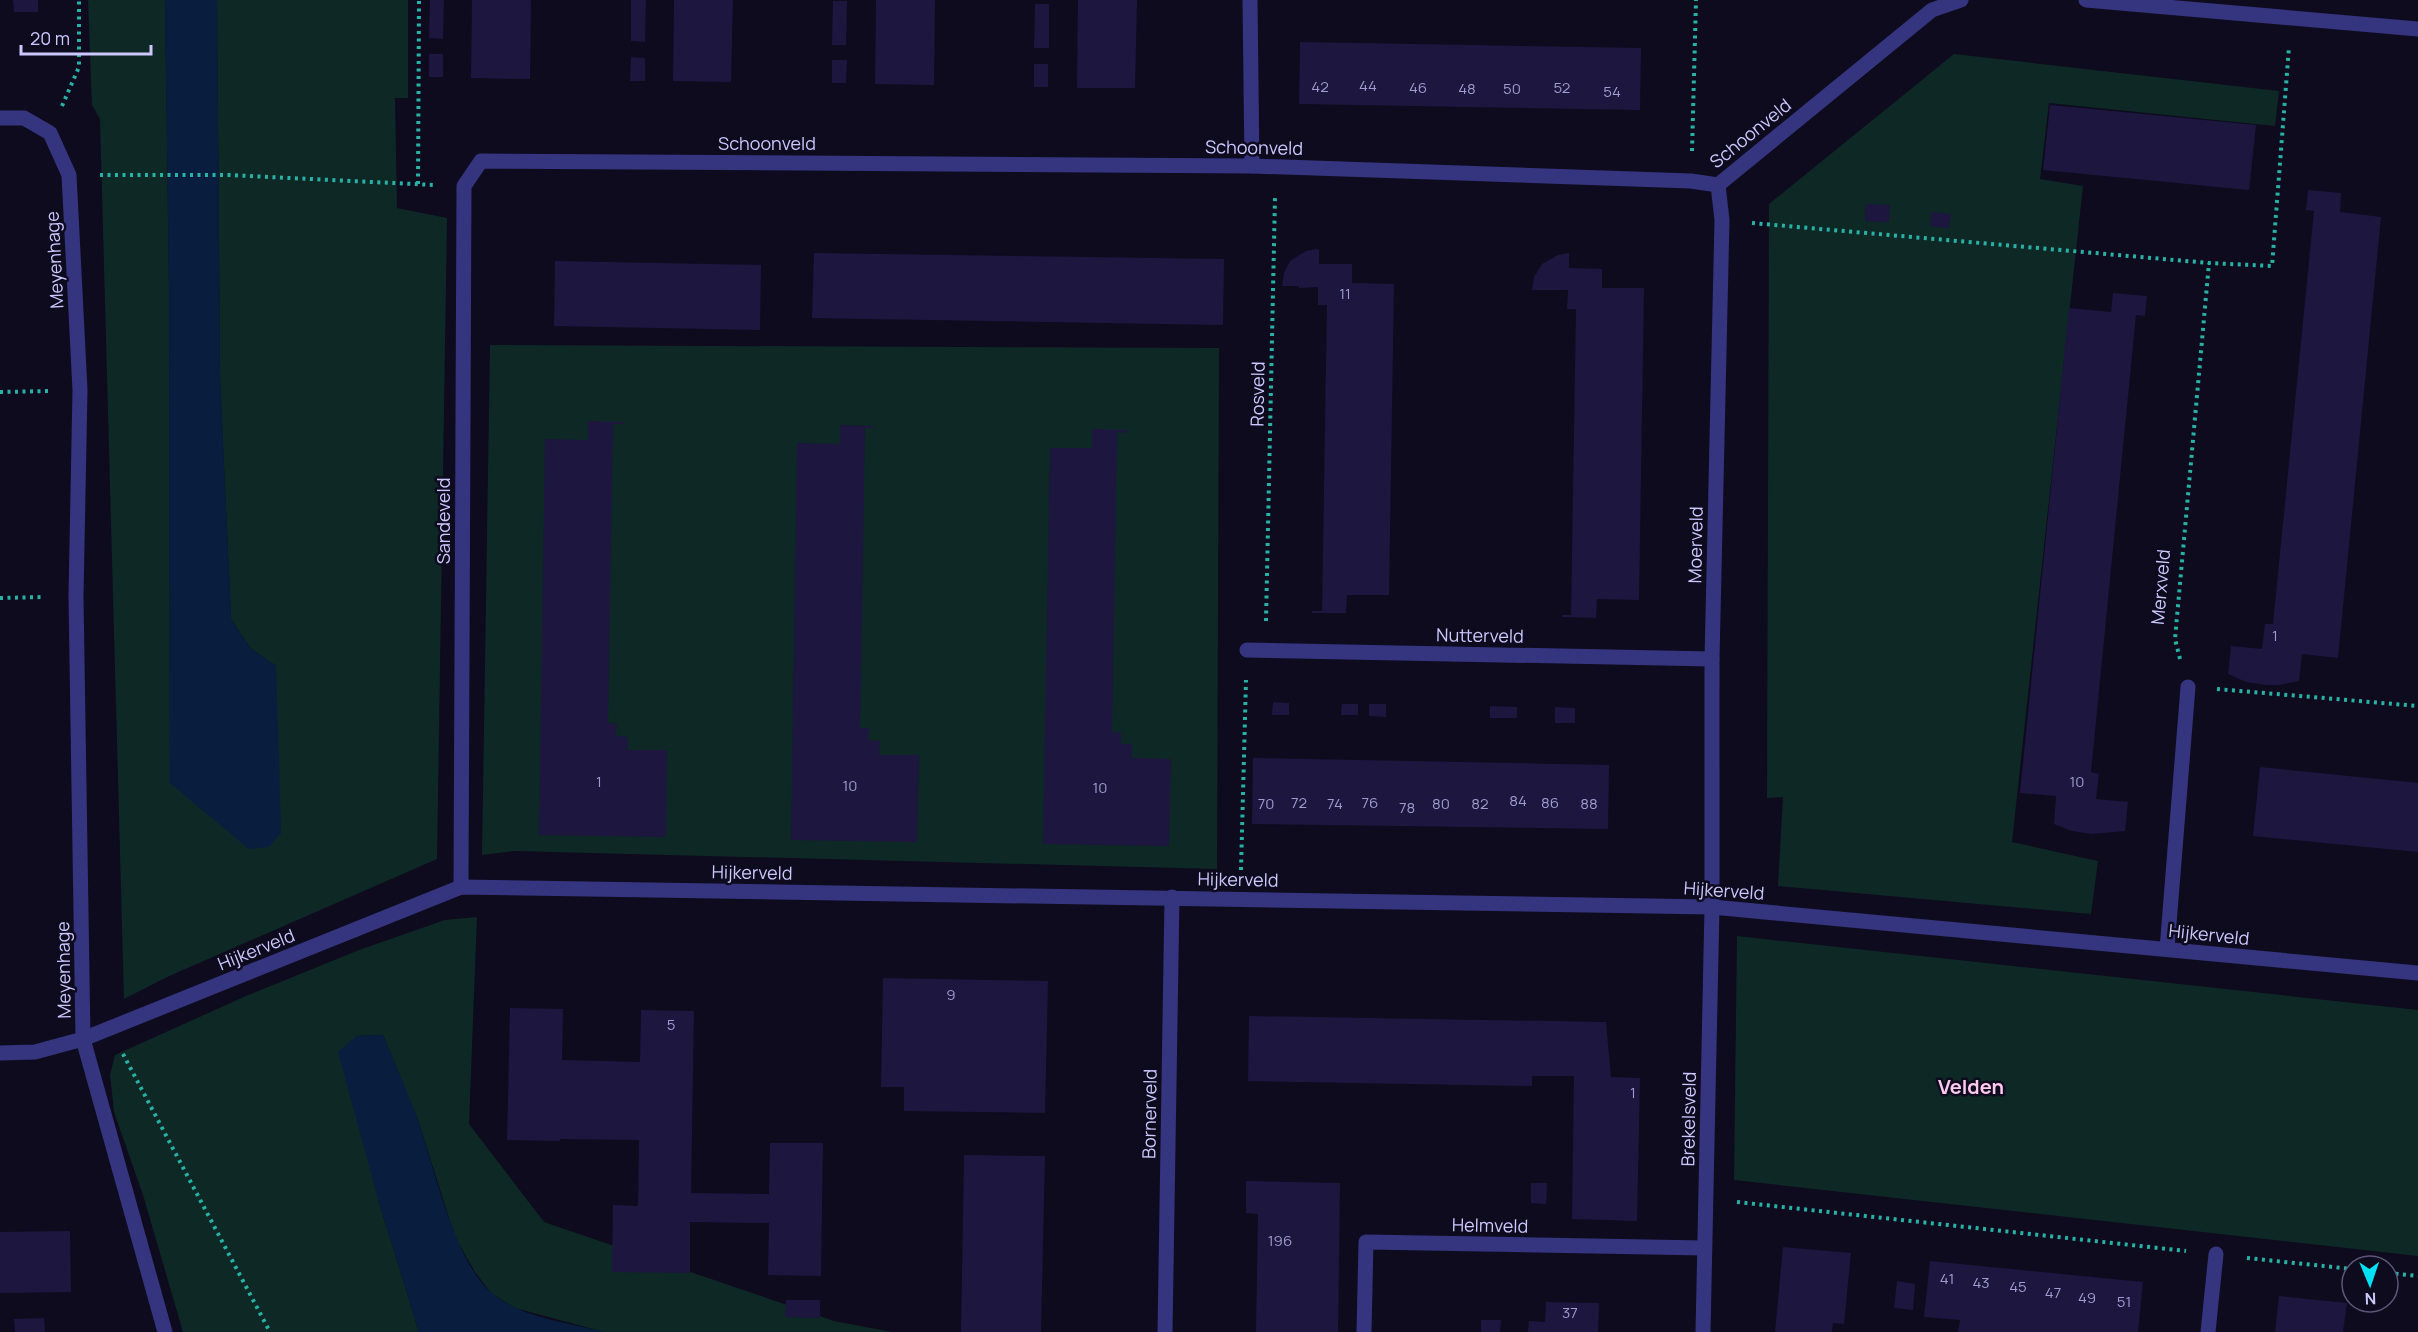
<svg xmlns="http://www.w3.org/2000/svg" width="2418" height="1332" font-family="Manrope,sans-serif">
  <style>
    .green { fill: #0e2826 }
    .water { fill: #091e3f }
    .building { fill: #1d163f }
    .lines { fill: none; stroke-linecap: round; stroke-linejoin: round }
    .path { stroke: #28b2a6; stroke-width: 4; stroke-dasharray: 3 4.5; stroke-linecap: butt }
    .minor { stroke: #35347f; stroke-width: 15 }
    .labels { text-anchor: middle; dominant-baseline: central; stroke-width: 5; stroke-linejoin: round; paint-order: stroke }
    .number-label { font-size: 15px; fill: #a09ccf }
    .street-label { font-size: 18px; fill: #ccc8ff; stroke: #0e0b1e }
    .neighbourhood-label { font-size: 20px; font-weight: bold; fill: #ffcaed; stroke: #0e0b1e }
  </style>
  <rect width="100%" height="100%" fill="#0e0b1e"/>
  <g class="green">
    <path d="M88,0H165L169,285L170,783L276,666L250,648L231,619L220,379L217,0H408V98H395L397,208L447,218L437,859L167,977L124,999L100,119L92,105Z"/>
    <path d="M1954,54L2279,91L2275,126L2049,103L2040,179L2083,186L2012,842L2098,861L2091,914L1778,886L1783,797L1767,798L1769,204Z"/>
    <path d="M490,345L1219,348L1217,869L514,851L482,855Z"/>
    <path d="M477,917L469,1124L544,1222L834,1321L892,1332H604L515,1308L491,1293L475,1272L455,1237L419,1123L383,1035L357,1036L378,1199L419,1332H183L143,1195L114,1112L110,1075L115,1055L246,996L359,950L445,920Z"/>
    <path d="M1737,936L2418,1010V1256L1734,1180Z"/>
  </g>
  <g class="water">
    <path d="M165,0H217L220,379L231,619L250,648L276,666L281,833L269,847L249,849L170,783L169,285Z"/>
    <path d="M383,1035C395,1065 409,1094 419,1124C435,1170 455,1264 493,1294C523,1318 567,1322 604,1332H419L378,1199L338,1052L357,1036Z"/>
  </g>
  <g class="building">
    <path d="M13,0H38V12H14Z"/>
    <path d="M430,0H444L443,39L429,38Z"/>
    <path d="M472,0H531L530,79L471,78Z"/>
    <path d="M631,0H646L645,42L631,41Z"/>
    <path d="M674,0H733L731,82L673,81Z"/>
    <path d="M876,0H935L934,85L875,84Z"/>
    <path d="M1078,0H1137L1135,88H1077Z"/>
    <path d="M833,1H847L846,45H832Z"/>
    <path d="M1035,4H1049V48H1034Z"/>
    <path d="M1300,42L1641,48L1640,110L1299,104Z"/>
    <rect x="429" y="54" width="14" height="23"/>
    <path d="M631,57L645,58V81H630Z"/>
    <path d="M832,60H847L846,83H832Z"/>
    <rect x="1034" y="64" width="14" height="23"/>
    <path d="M2050,105L2256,125L2249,190L2043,170Z"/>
    <path d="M2308,190L2341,193L2340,212L2381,217L2338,658L2302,654L2299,681L2279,685H2266L2246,682L2228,674L2231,646L2262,649L2265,624H2273L2314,211L2306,210Z"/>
    <path d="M1866,204L1890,205L1889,222L1865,221Z"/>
    <path d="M1932,212L1951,214L1949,228L1930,226Z"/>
    <path d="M1316,249L1319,250V264H1352V283L1394,284L1389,595H1347L1346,613H1312V611H1322L1327,305H1318V287L1299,288V286H1282L1284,273L1290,261L1306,251Z"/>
    <path d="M814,253L1224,259L1223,325L812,318Z"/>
    <path d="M1569,253V268L1602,269V288H1644L1639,600L1597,599L1596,618L1562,617V615H1571L1576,309H1567L1568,290H1532L1534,277L1542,264L1558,255Z"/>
    <path d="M555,261L761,265L760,330L554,326Z"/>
    <path d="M2113,293L2147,296L2145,316L2136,315L2091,772L2099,774L2096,799L2128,802L2125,831L2092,834L2072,831L2054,824L2056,796L2020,793L2069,308L2111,312Z"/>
    <path d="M588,421L623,422V424H613L608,723L617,724L616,736L628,737V750H667L666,837L539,835L545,439L588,440Z"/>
    <path d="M840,425L874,426V428H865L860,728H869L868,740L880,741L879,755H919L917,842L791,840L797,443L840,444Z"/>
    <path d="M1092,429L1127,430L1126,433L1117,432L1112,732H1121V744H1132V758L1171,759L1169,846L1043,844L1050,448H1092Z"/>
    <path d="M1273,702L1289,703V715H1272Z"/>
    <path d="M1342,704H1358V715H1341Z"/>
    <path d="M1369,704H1386V717L1369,716Z"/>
    <path d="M1490,706L1517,707V718H1490Z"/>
    <path d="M1555,707L1575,708V723H1555Z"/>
    <path d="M1253,758L1609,765L1608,829L1252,824Z"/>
    <path d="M2260,767L2418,783V852L2253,836Z"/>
    <path d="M883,978L1048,981L1045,1113L904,1111V1087H881Z"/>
    <path d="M510,1008L563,1009L562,1060L640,1062L641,1010L694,1011L691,1193L769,1194L770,1143H823L821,1276L768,1275L769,1223L690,1222V1273L612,1272L613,1205L638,1206L639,1140L560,1139V1141L507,1140Z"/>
    <path d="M1249,1016L1606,1022L1611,1077L1640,1078L1637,1221L1572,1219L1574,1076H1532V1086L1248,1081Z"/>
    <path d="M964,1155L1045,1156L1041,1332H961Z"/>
    <path d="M1246,1181L1340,1183L1338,1332H1256L1258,1214L1246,1213Z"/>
    <path d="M1531,1183H1547L1546,1204L1531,1203Z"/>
    <path d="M70,1231L71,1292L0,1293V1232Z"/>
    <path d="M1783,1247L1851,1253L1844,1324L1833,1323L1832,1332H1775Z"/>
    <path d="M1930,1261L2143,1282L2138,1332H1958L1960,1320L1924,1317Z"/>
    <path d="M1897,1281L1915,1284L1913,1310L1894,1308Z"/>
    <path d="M2279,1296L2347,1303L2343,1332H2275Z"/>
    <path d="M786,1300H820V1318L785,1317Z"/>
    <path d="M1546,1302L1599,1303L1598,1332H1528L1529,1321L1545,1322Z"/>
    <path d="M44,1318L45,1332H15L14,1319Z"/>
    <path d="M1481,1320H1501L1500,1332H1481Z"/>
  </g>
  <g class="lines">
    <g class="path">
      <path d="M62,106L79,67V0"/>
      <path d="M1692,151L1696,0"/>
      <path d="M100,175H228L434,185"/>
      <path d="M418,184L419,0"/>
      <path d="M1752,223L2209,263L2272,266L2289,47"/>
      <path d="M0,392L49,391"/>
      <path d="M0,598L45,597"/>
      <path d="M1266,621L1275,197"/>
      <path d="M2180,659L2175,639L2209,263"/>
      <path d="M2217,689L2418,706"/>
      <path d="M1241,870L1246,680"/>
      <path d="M123,1054L270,1332"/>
      <path d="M1737,1202L2186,1251"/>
      <path d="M2247,1258L2352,1269"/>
      <path d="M2388,1273L2418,1276"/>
    </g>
    <g class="minor">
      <path d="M1250,0L1252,166"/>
      <path d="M2086,0L2418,29"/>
      <path d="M0,118H24L50,133L69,175L80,390L76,597L83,1039L165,1332"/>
      <path d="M1247,650L1712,659"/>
      <path d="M461,887L464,186L481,161L1252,166L1691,181L1718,185L1932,10L1961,0"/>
      <path d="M2167,949L2188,687"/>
      <path d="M0,1053L35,1052L83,1039L461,887L1712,907L2418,973"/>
      <path d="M1165,1332L1172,897"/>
      <path d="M1364,1332L1366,1242L1704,1248"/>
      <path d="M1703,1332L1712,907V659L1722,220L1718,185"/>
      <path d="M2208,1332L2216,1254"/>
    </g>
  </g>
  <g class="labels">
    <g class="number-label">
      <text x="1368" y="85">44</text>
      <text x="1320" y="86">42</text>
      <text x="1418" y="87">46</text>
      <text x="1562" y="87">52</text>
      <text x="1467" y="88">48</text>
      <text x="1512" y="88">50</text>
      <text x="1612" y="91">54</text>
      <text x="1345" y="293">11</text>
      <text x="2275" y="635">1</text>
      <text x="599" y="781">1</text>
      <text x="2077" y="781">10</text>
      <text x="850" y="785">10</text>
      <text x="1100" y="787">10</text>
      <text x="1518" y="800">84</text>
      <text x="1299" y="802">72</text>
      <text x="1370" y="802">76</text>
      <text x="1550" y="802">86</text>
      <text x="1266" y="803">70</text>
      <text x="1335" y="803">74</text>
      <text x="1441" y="803">80</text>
      <text x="1480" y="803">82</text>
      <text x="1589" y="803">88</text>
      <text x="1407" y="807">78</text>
      <text x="951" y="994">9</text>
      <text x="671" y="1024">5</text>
      <text x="1633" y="1092">1</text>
      <text x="1280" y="1240">196</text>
      <text x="1947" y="1278">41</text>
      <text x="1981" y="1282">43</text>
      <text x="2018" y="1286">45</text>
      <text x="2053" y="1292">47</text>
      <text x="2087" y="1297">49</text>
      <text x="2124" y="1301">51</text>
      <text x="1570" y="1312">37</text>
    </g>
    <g class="street-label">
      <text transform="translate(1750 133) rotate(-39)">Schoonveld</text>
      <text x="767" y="143">Schoonveld</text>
      <text transform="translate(1254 147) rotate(1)">Schoonveld</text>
      <text transform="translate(54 260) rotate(-93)">Meyenhage</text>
      <text transform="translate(1257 394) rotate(-89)">Rosveld</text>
      <text transform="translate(443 521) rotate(-90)">Sandeveld</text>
      <text transform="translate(1695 545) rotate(-89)">Moerveld</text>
      <text transform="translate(2160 587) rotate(-85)">Merxveld</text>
      <text transform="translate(1480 635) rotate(1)">Nutterveld</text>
      <text transform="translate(752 872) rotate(1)">Hijkerveld</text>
      <text transform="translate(1238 879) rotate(1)">Hijkerveld</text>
      <text transform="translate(1724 890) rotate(4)">Hijkerveld</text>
      <text transform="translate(2209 934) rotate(6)">Hijkerveld</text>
      <text transform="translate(256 949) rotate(-22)">Hijkerveld</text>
      <text transform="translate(63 970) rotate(-91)">Meyenhage</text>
      <text transform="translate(1149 1114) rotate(-89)">Bornerveld</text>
      <text transform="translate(1688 1119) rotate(-89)">Brekelsveld</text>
      <text transform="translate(1490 1225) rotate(1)">Helmveld</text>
    </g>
    <g class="neighbourhood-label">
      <text x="1971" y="1086">Velden</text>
    </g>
  </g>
  <g transform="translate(2370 1284) rotate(178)"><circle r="28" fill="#0e0b1e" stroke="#5a5778" stroke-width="1.5"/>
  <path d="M0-4.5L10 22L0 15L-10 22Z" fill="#00e2f3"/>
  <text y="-9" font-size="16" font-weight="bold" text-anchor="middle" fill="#ccc8ff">N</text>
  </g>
  <path d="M21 45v9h130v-9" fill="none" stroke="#ccc8ff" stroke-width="3"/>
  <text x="30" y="45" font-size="18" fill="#ccc8ff" stroke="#0e0b1e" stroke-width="4.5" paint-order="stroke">20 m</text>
</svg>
